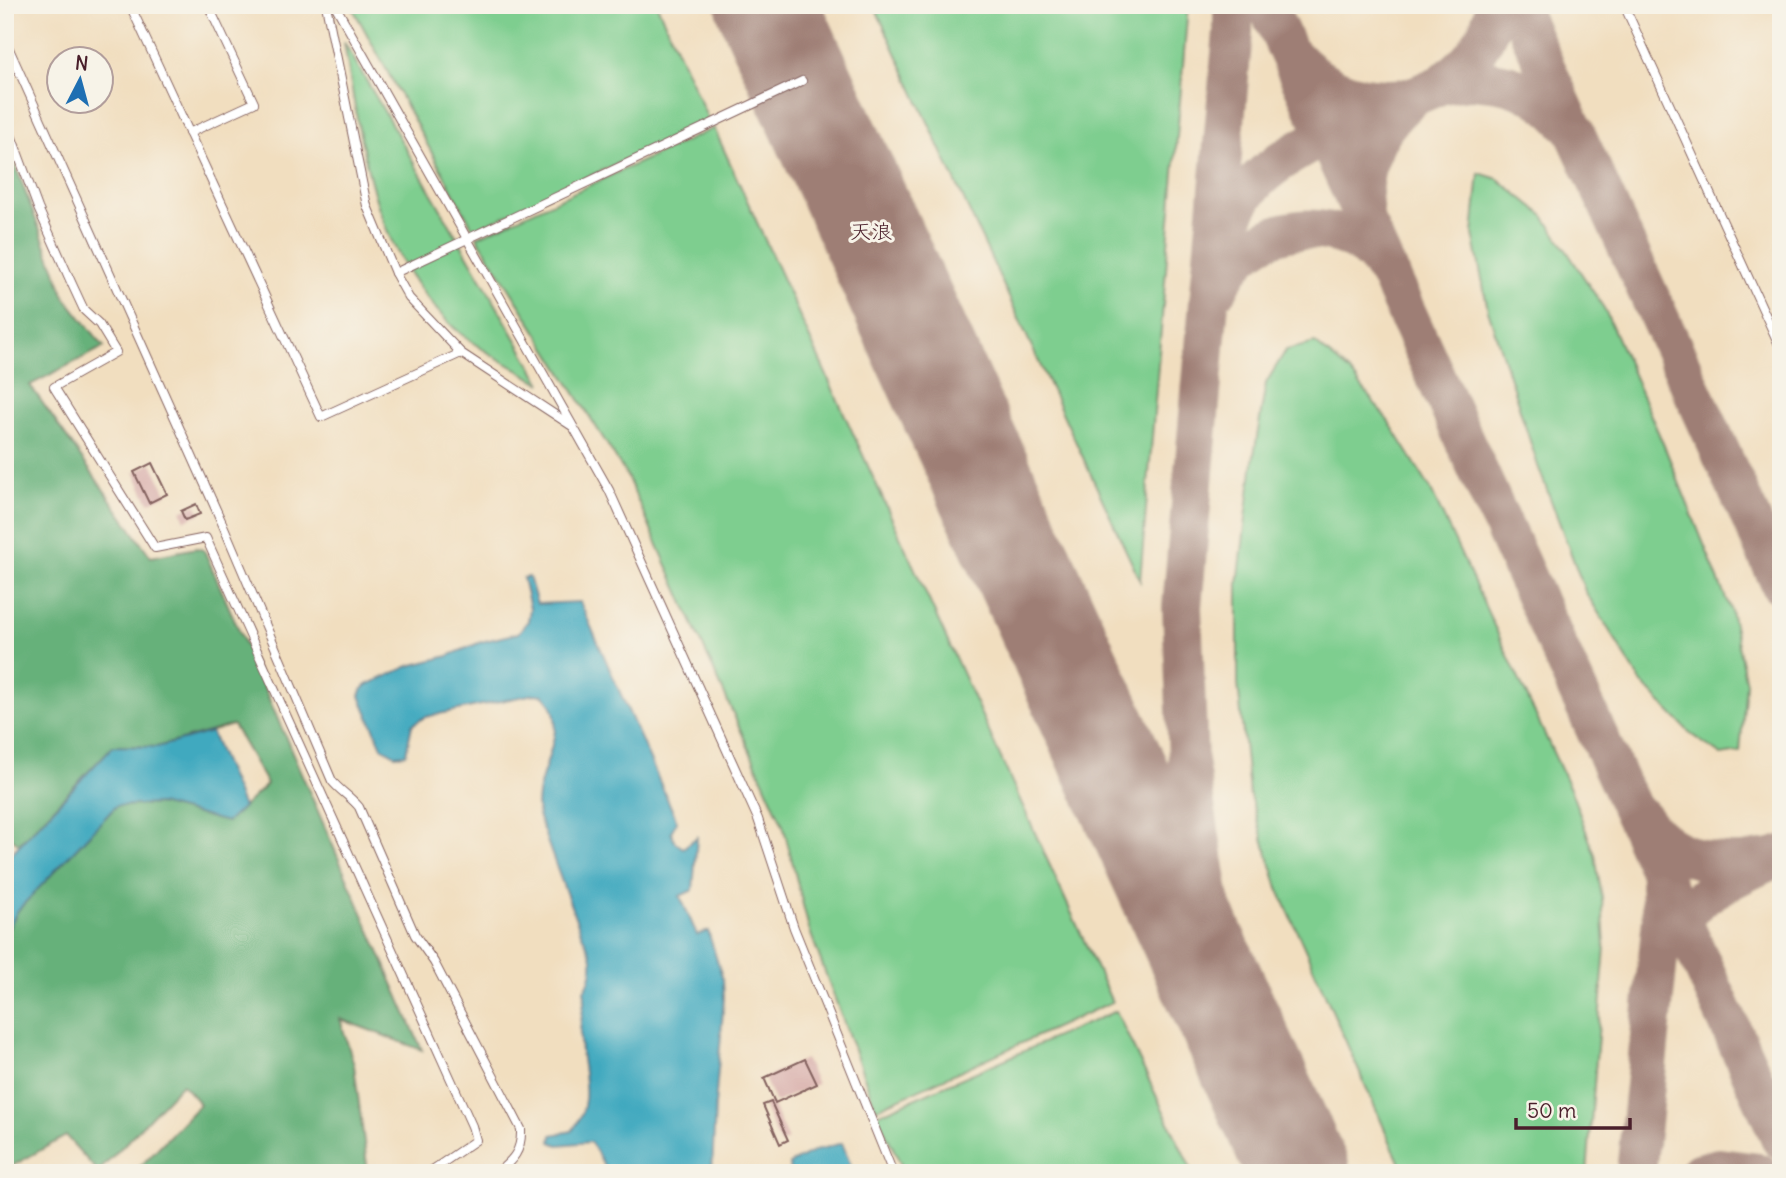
<svg xmlns="http://www.w3.org/2000/svg" width="1786" height="1178" font-family="Delius,'Klee One',sans-serif">
  <style>
    .green { fill: #7ece8f; stroke: #64765d; stroke-width: 2 }
    .forest { fill: #66b17a; stroke: #586852; stroke-width: 2 }
    .water { fill: #3fa9bf; stroke: #446475; stroke-width: 2 }
    .lines { fill: none; stroke-linecap: round; stroke-linejoin: round }
    .taxiway { stroke: #9e7e75; stroke-width: 40 }
    .runway { stroke: #9e7e75; stroke-width: 102 }
    .building { fill: #d19e9c }
    .lane-casing { stroke: #84625f; stroke-width: 10 }
    .lane { stroke: #fff; stroke-width: 8 }
    .labels { text-anchor: middle; dominant-baseline: central; stroke-width: 6; stroke-linejoin: round; paint-order: stroke }
    .quarter-label { font-size: 21px; fill: #4a1f2b; stroke: #f7f3e8 }
  </style>
  <rect width="100%" height="100%" fill="#f7f3e8"/>
  <filter id="ink" filterUnits="userSpaceOnUse"><feTurbulence type="fractalNoise" baseFrequency=".0143" numOctaves="2"/><feDisplacementMap in="SourceGraphic" scale="14" xChannelSelector="R" yChannelSelector="G"/><feConvolveMatrix kernelMatrix="1 2 1 2 8 2 1 2 1" color-interpolation-filters="sRGB"/></filter>
  <filter id="wash" filterUnits="userSpaceOnUse"><feTurbulence type="fractalNoise" baseFrequency=".00686" numOctaves="4" result="noise"/><feDisplacementMap in="SourceGraphic" scale="28" xChannelSelector="R" yChannelSelector="G"/><feGaussianBlur stdDeviation="1.57" result="paint"/><feColorMatrix in="noise" values="0 0 0 0 0 0 0 0 0 0 0 0 0 0 0 0 0 1.4 0 .05"/><feComposite in="paint" operator="in"/></filter>
  <g filter="url(#wash)">
    <rect width="100%" height="100%" fill="#f1debf"/>
    <g class="green">
      <path d="M351,5H657L709,121L474,230Z"/>
      <path d="M874,5H1188L1140,581Z"/>
      <path d="M344,42L542,384C514,367 471,346 448,322C418,291 392,250 379,209C362,158 353,96 344,42Z"/>
      <path d="M714,128L1112,1002L876,1109L809,929L783,825L627,476L477,237Z"/>
      <path d="M1479,173L1498,179L1544,216L1605,310L1665,448L1731,611L1746,683L1740,752L1721,755L1692,735L1641,682L1585,591L1538,466L1488,310L1473,234Z"/>
      <path d="M1315,343L1350,372L1389,422L1430,488L1571,791L1595,855L1602,898L1605,947L1587,1173H1404L1278,888L1249,793L1238,684V584L1253,461L1266,383L1286,350Z"/>
      <path d="M1116,1011L1193,1173H905L877,1115Z"/>
    </g>
    <path class="forest" d="M5,138L65,297L104,347L30,385L151,557L196,548L204,550L422,1050L340,1019L354,1065L368,1173H134L200,1104L182,1084L98,1172L66,1136L5,1170V935L18,910L116,806L159,804L227,822L267,784L233,725L157,747L113,746L19,844L5,833Z"/>
    <g class="water">
      <path d="M529,577L537,604L580,602L677,821L671,832L675,842L683,848L697,837L693,890L680,896L697,935L708,931L723,980L724,998L715,1106L712,1173H607L596,1150L590,1142L558,1145L551,1142L552,1135L572,1131C595,1102 582,1074 580,1041C579,1026 583,1011 585,996L584,990C591,982 594,965 591,954C588,946 583,938 580,930C566,893 552,856 539,818C527,782 577,726 544,695L534,694L425,717L412,725L406,754L395,755L382,747L360,696L362,690L367,685L409,666L448,656L481,642L518,633L528,621L530,608L523,578Z"/>
      <path d="M211,732L243,807L227,822L159,804L116,806L18,910L5,935V860L113,746L157,747Z"/>
      <path d="M842,1143L854,1173H790L789,1164L815,1151Z"/>
    </g>
    <g class="lines">
      <g class="taxiway">
        <path d="M1233,5V32L1182,607L1188,761L1209,894L1243,1049"/>
        <path d="M1267,5L1781,1139"/>
        <path d="M1517,5L1781,585"/>
        <path d="M1292,55C1322,89 1360,103 1405,98"/>
        <path d="M1440,85C1488,72 1533,84 1566,122"/>
        <path d="M1364,215C1357,171 1374,132 1407,102"/>
        <path d="M1224,243C1230,223 1238,202 1252,186C1287,145 1388,108 1440,85C1468,66 1490,40 1495,5"/>
        <path d="M1219,288C1247,222 1340,208 1383,266"/>
        <path d="M1640,816C1646,822 1651,831 1658,837C1686,862 1725,868 1761,860"/>
        <path d="M1670,940C1685,894 1741,876 1781,855"/>
        <path d="M1636,1173L1662,919L1660,885"/>
        <path d="M1699,1173L1719,1168L1759,1173"/>
      </g>
      <path class="runway" d="M767,5L1299,1173"/>
    </g>
    <g id="blocks">
      <g class="building">
        <path d="M152,463L167,494L149,503L134,472Z"/>
        <path d="M196,504L200,514L185,520L181,511Z"/>
        <path d="M805,1059L817,1084L775,1103L764,1078Z"/>
        <path d="M771,1102L788,1140L780,1144L763,1105Z"/>
      </g>
    </g>
  </g>
  <g filter="url(#ink)">
    <use href="#blocks" fill-opacity="0" stroke="#84625f" stroke-width="2"/>
    <g class="lines">
      <defs>
        <g id="lane">
          <path d="M130,5L321,417L461,353"/>
          <path d="M326,5L367,206L395,273L409,298L461,353L572,426"/>
          <path d="M335,5L609,490L758,819L794,928L893,1173"/>
          <path d="M1624,5L1781,349"/>
          <path d="M5,40L223,525L332,781C340,791 351,797 359,807L415,935L434,962L521,1129C522,1151 513,1160 497,1173"/>
          <path d="M5,119L38,208L71,282L84,310L99,324L116,352L54,387L155,548L206,538L472,1126L476,1140L428,1173"/>
          <path d="M189,133L254,103L208,5"/>
          <path d="M395,273L802,81"/>
        </g>
      </defs>
      <use href="#lane" class="lane-casing"/>
      <use href="#lane" class="lane"/>
    </g>
  </g>
  <g class="labels">
    <g class="quarter-label">
      <text x="871" y="231">天浪</text>
    </g>
  </g>
  <rect width="1786" height="1178" fill="none" stroke="#f7f3e8" stroke-width="28"/>
  <g transform="translate(80 80) rotate(6)"><circle r="33" fill="#f7f3e8" stroke="#b29e9c" stroke-width="2"/>
  <path d="M0-5L12 26L0 18L-12 26Z" fill="#1f6fb2"/>
  <text y="-10" font-size="19" font-weight="bold" text-anchor="middle" fill="#4a1f2b">N</text>
  </g>
  <path d="M1516 1118v10h114v-10" fill="none" stroke="#4a1f2b" stroke-width="3.5"/>
  <text x="1527" y="1118" font-size="21" fill="#4a1f2b" stroke="#f7f3e8" stroke-width="5" paint-order="stroke">50 m</text>
</svg>
